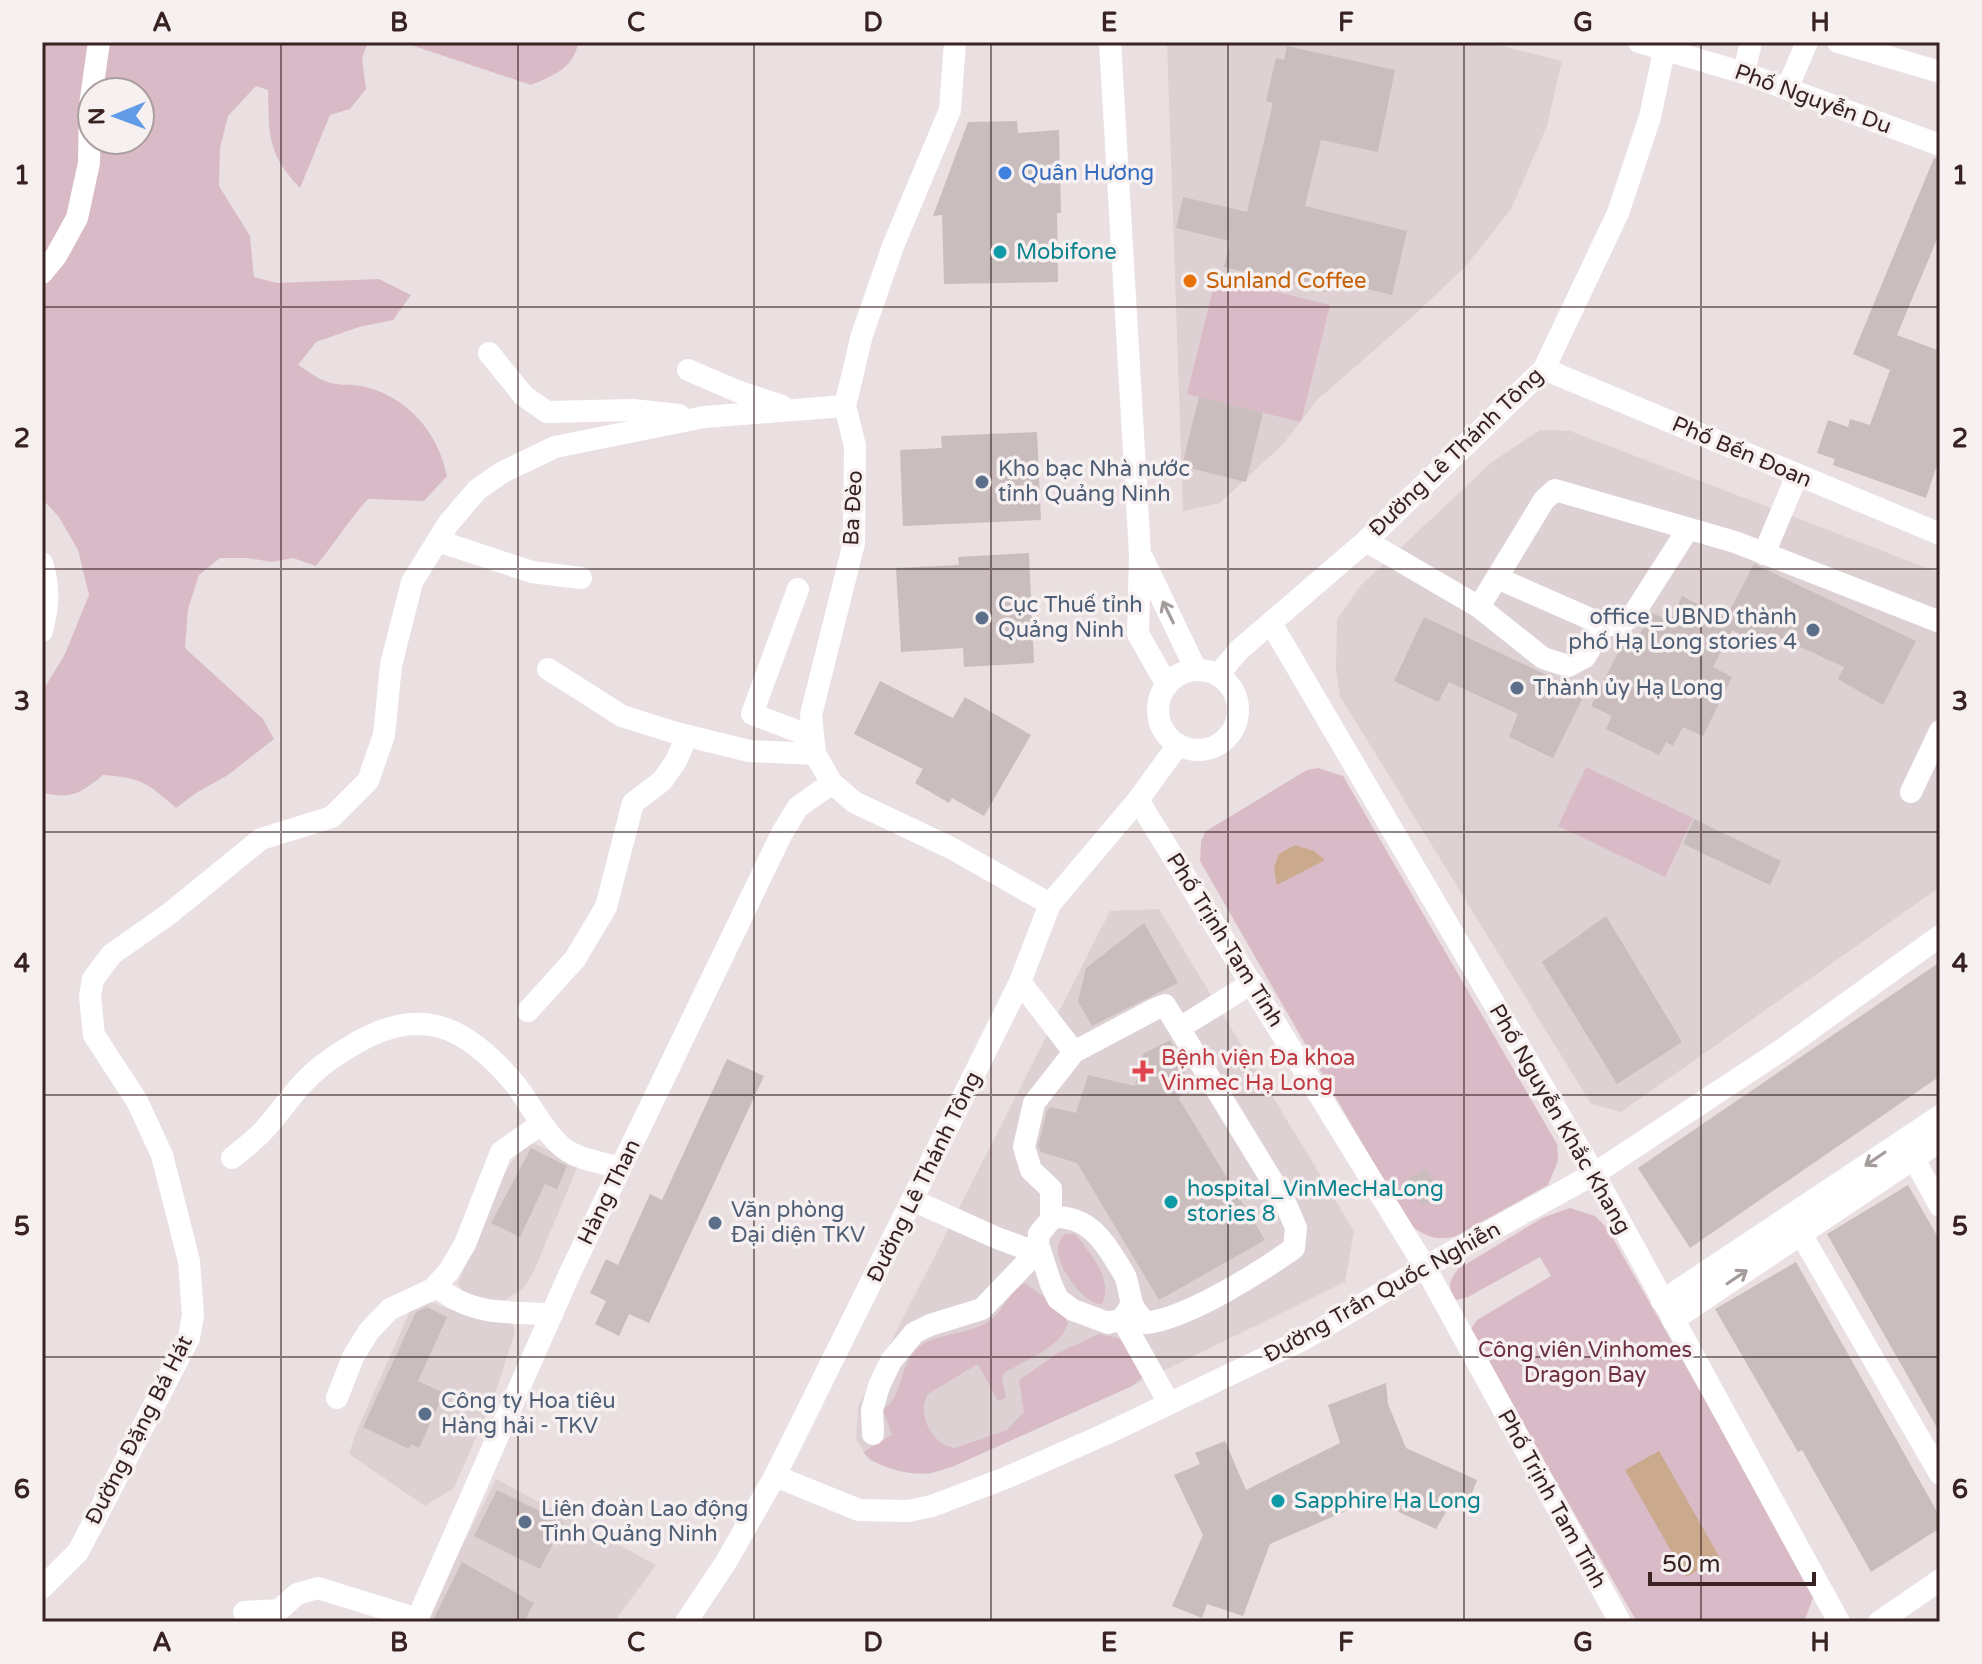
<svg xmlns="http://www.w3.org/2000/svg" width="1982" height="1664" font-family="'Varela Round',sans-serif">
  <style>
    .built { fill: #ddd1d3 }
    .green { fill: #d9bbc7; fill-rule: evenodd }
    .water { fill: #caa98c }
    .building { fill: #cabdbe }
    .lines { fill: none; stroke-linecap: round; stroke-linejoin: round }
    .minor { stroke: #fff; stroke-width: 22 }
    .oneway { stroke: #a59c9c }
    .grid { fill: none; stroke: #382322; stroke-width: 2; stroke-opacity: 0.55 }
    .shop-dot { fill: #3f7fe0; stroke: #f7f0f1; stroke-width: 3 }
    .culture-dot { fill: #0f9aa8; stroke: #f7f0f1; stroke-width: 3 }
    .food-dot { fill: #e8710a; stroke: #f7f0f1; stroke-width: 3 }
    .service-dot { fill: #5c6f8a; stroke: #f7f0f1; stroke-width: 3 }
    .health-dot { fill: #e0444e; stroke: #f7f0f1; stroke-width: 3 }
    .labels { text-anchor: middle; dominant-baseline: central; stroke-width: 7; stroke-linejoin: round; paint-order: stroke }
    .street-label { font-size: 22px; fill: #382322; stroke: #f7f0f1 }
    .shop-label { font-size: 22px; fill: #366cbe; stroke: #f7f0f1; text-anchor: start }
    .culture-label { font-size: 22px; fill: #0d838f; stroke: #f7f0f1; text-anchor: start }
    .food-label { font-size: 22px; fill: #c56008; stroke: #f7f0f1; text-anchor: start }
    .service-label { font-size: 22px; fill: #4e5e75; stroke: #f7f0f1; text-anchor: start }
    .health-label { font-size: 22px; fill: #be3a42; stroke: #f7f0f1; text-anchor: start }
    .park-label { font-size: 22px; fill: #6c3042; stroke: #f7f0f1 }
    .neatline { fill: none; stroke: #382322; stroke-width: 3 }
    .grid-label { font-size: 26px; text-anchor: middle; font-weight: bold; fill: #382322 }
  </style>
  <rect width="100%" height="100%" fill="#eae0e1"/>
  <g class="built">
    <path d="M1167,42H1485L1562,61L1547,126L1511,209L1466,266L1410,319L1317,400L1283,444L1220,503L1183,511Z"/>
    <path d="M1540,430L1570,431L1940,573V887L1621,1112L1591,1104L1340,696L1336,671L1337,619L1361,585L1492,462Z"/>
    <path d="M1159,909L1354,1231L1345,1282L1132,1386L954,1466L929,1474L911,1473L870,1461L856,1439L858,1407L1110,911Z"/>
    <path d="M527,1141L579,1163L534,1271L524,1288L505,1300H479L464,1295L458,1283L502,1176Z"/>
    <path d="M424,1300L475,1318L512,1323L515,1332L495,1394L454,1488L425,1506L349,1454L355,1435L411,1309Z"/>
    <path d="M496,1479L656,1565L614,1622H424Z"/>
  </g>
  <g class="green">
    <path d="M42,42H368L362,58L366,89L350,109L330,115L300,188C267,154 269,134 268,90L256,86L228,116L220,148L219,186L250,236L254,277L277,283L379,279L411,295L393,320L359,327L316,342L298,365C307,370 316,378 325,381C336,386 350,384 362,386C407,396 438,432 447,476L424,501L368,499C349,520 334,544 316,566L293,558L272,562L247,558H220L199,575L188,609L185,648L263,719L274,739L228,775L196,793L176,808C147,783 143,778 103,775C80,794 72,799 42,793V692L65,654L89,595L78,550L59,517L45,502L42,485L44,436ZM92,92H140V140H92Z"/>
    <path d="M402,42H578C575,68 552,76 531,85Z"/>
    <path d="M1216,277L1330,305L1301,422L1187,394Z"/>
    <path d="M1586,767L1693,818L1665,877L1558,826Z"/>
    <path d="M1318,768L1343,776L1557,1144L1558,1161L1548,1185L1456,1236C1436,1242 1424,1236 1408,1223L1200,861L1201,841L1206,831L1307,770Z"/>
    <path d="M1570,1208L1595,1216L1607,1228L1778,1528L1813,1598L1804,1622H1637L1479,1348L1470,1330L1477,1320L1551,1276L1540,1257L1468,1297L1456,1300C1447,1287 1449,1281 1458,1269L1542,1218Z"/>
    <path d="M1065,1234H1075C1090,1253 1114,1279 1102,1304C1083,1305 1054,1263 1058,1245C1059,1241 1062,1238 1065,1234Z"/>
    <path d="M1025,1283L1059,1308L1068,1323C1063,1345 1025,1362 1005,1372L1002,1378L1006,1398L998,1401L978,1364L928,1394C916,1414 932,1445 955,1448L1007,1430L1024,1412L1019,1380L1058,1353L1099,1334L1122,1339L1144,1376L1132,1386L954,1466C946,1468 938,1472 929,1473C909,1476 875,1467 863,1452L892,1435L883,1410C887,1406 893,1401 895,1396C903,1380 902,1366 916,1350C931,1333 964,1336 986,1323C1003,1314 1008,1291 1025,1283Z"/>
  </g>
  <g class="water">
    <path d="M1295,845L1314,851L1325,860L1277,885L1274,868L1279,854Z"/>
    <path d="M1659,1451L1720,1558L1686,1577L1625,1470Z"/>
  </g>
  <g class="building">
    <path d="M1287,46L1395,70L1378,152L1321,140L1305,206L1407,231L1392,295L1330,280L1327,292L1224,267L1230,241L1176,228L1183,197L1247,212L1273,103L1266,101L1276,58L1284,60Z"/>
    <path d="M1017,121L1018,133L1059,130L1061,213H1057L1058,282L944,284L942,215L933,216L968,122Z"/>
    <path d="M1934,158L1940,159V232L1897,335L1940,351V456L1926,498L1833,465L1835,459L1817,453L1828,420L1848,427L1850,419L1870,425L1890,370L1853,354Z"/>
    <path d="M1199,397L1263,413L1246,482L1182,466Z"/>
    <path d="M1037,432L1041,520L903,526L900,450L942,448L941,436Z"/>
    <path d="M1029,553L1034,663L964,667L963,648L901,652L896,568L959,565L958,557Z"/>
    <path d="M1754,564L1916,641L1883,705L1838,679L1844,667L1774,635L1767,647L1732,630L1713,667L1732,677L1703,736L1683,727L1673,746L1666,742L1659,755L1606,729L1612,716L1591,706L1626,637L1631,634L1638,638L1651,612L1670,622L1682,596L1726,618Z"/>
    <path d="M1424,617L1585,693L1553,758L1509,737L1518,714L1449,682L1438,702L1394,681Z"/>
    <path d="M880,681L953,718L965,697L1031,735L984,816L952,798L949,803L915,783L923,769L854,734Z"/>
    <path d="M1694,819L1781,861L1770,885L1683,844Z"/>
    <path d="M1606,916L1682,1042L1617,1084L1542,962Z"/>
    <path d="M1144,923L1178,983L1092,1026L1078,1002L1086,968Z"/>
    <path d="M1940,962V1076L1690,1248L1638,1168Z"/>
    <path d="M1170,1040L1186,1067L1179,1099L1265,1240L1159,1300L1077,1163L1041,1152L1038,1146L1047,1110L1051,1107L1076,1113L1088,1075L1135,1086L1143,1054Z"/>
    <path d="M727,1059L764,1076L649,1323L629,1314L619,1336L595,1324L606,1301L590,1293L606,1259L618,1265L650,1194L662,1200Z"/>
    <path d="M531,1148L567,1166L557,1189L545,1184L520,1237L491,1223Z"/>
    <path d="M1425,1168L1441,1194L1422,1206L1406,1181Z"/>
    <path d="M1908,1185L1940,1241V1433L1827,1234Z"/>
    <path d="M1796,1262L1940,1517V1528L1871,1572L1802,1450L1798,1452L1715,1309Z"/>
    <path d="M427,1307L447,1317L418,1381L444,1393L419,1448L411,1444L409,1449L363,1427L416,1312Z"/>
    <path d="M1386,1383L1388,1404L1406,1448L1477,1480L1467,1506L1452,1502L1436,1529L1372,1500L1364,1503L1270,1544L1243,1616L1207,1604L1202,1618L1172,1606L1203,1535L1174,1475L1200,1464L1195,1453L1225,1441L1246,1490L1340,1443L1328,1405Z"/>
    <path d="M497,1490L563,1523L540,1569L474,1536Z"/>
    <path d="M462,1562L534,1603L524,1622H432Z"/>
  </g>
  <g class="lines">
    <g class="minor">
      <path d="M955,42L950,110L893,246L862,335L845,406L855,446L854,543L811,715L815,754L832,783L854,802L951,848L1050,904"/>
      <path d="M1110,42L1140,554L1138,634L1167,685"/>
      <path d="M1639,42L1744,73L1940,145"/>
      <path d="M1838,42L1940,72"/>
      <path d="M1744,73L1751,42"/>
      <path d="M1787,89L1807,42"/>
      <path d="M42,273L56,256L77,218L89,163L90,105L99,42"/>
      <path d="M489,353L524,396L547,412L633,410L679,415"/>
      <path d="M1544,369L1940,534"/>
      <path d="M688,370L737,391L782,406"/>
      <path d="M438,541L532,572L581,578"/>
      <path d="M1366,541L1479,607L1543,658L1568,666L1585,657L1604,625"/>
      <path d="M1764,554L1797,475"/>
      <path d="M1143,559L1196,670"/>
      <path d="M42,563C50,587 48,607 42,631"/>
      <path d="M1497,578L1604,625H1620L1633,615L1688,529"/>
      <path d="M798,589L752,714L813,737"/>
      <path d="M1479,607L1544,500L1555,490L1735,542L1940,622"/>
      <path d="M1271,623L1594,1174L1839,1622"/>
      <path d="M548,669L622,716L676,733L749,751L815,754"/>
      <circle cx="1198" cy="710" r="40"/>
      <path d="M1218,675L1239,650L1366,541L1544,369L1618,213L1650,117L1666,42"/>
      <path d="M1911,792L1940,731"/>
      <path d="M1138,800L1425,1267L1620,1622"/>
      <path d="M1020,982L1074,1052"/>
      <path d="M528,1011L575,959L606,907L633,803L662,781L676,761L687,736"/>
      <path d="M1181,1027L1252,983"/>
      <path d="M232,1158C243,1149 255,1140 264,1130C278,1115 289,1098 303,1083C315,1070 331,1058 346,1049C417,1003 464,1023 515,1084C532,1105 548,1142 573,1154C587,1161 605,1163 620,1168"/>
      <path d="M1914,1159L1940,1206"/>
      <path d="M912,1200L997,1238L1040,1254"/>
      <path d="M1051,1220V1189L1031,1170L1024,1147L1034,1103L1074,1052L1155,1009L1165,1005L1285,1202L1296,1228L1294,1248C1259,1273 1188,1318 1146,1323C1127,1303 1133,1302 1126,1278C1123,1271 1117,1263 1113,1256C1098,1232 1082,1216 1053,1217L1039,1234L1038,1244L1051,1284L1058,1299L1073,1310L1108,1323L1122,1319L1130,1307"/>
      <path d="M1801,1234L1940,1474"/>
      <path d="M436,1286C471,1316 508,1312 552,1314"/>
      <path d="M1662,1301L1940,1116"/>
      <path d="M1122,1319L1169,1403"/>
      <path d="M1673,1320L1940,1141"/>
      <path d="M337,1398L353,1357L369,1331L390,1309L433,1289L449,1271L465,1244L501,1152L541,1124"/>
      <path d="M873,1434L872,1410L879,1386L891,1361L914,1333L930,1325L982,1309L1028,1261L1040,1254"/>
      <path d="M775,1476L859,1510L908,1511L932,1506L1008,1477L1110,1432L1304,1339L1425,1267L1594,1174L1783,1049L1940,936"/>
      <path d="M42,1588L78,1552L189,1338L193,1315L189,1261L162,1155L137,1101L94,1035L90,996L93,979L112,954L169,914L261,839L332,817L368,781L384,735L391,665L412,582L448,524L477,490L501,473L555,447L704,417L845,406"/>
      <path d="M244,1612L279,1610L297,1594L318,1588L418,1619"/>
      <path d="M416,1622L569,1275L782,833L798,807L832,783"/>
      <path d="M686,1622L726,1562L775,1476L1020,982L1050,904L1138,800L1178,745"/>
      <path d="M1879,1622L1940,1580"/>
    </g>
  </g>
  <defs><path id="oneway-shaft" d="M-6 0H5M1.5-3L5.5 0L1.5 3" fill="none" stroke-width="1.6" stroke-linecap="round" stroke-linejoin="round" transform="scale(2)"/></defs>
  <g class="oneway">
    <use href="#oneway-shaft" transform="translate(1168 612) rotate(-116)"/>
    <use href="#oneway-shaft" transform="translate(1875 1159) rotate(146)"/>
    <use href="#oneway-shaft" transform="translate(1737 1277) rotate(-34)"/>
  </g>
  <path class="grid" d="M281,42V1622M518,42V1622M754,42V1622M991,42V1622M1228,42V1622M1464,42V1622M1701,42V1622M42,307H1940M42,569H1940M42,832H1940M42,1095H1940M42,1357H1940"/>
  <circle class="shop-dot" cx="1005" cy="173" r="8"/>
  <g class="culture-dot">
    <circle cx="1000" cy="252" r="8"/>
    <circle cx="1171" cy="1202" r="8"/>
    <circle cx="1278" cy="1501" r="8"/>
  </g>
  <circle class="food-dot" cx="1190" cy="281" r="8"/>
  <g class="service-dot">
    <circle cx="982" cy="482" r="8"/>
    <circle cx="982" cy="618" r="8"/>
    <circle cx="1813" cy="630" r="8"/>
    <circle cx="1517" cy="688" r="8"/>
    <circle cx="715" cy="1223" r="8"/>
    <circle cx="425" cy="1414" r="8"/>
    <circle cx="525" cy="1522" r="8"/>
  </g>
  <path class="health-dot" d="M1139 1059h8v8h8v8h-8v8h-8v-8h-8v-8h8z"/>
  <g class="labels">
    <g class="street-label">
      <text transform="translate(1813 99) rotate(20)">Phố Nguyễn Du</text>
      <text transform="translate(1456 452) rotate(-44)">Đường Lê Thánh Tông</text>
      <text transform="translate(1742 452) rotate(23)">Phố Bến Đoan</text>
      <text transform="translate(853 508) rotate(-87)">Ba Đèo</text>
      <text transform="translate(1225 940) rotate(58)">Phố Trịnh Tam Tỉnh</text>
      <text transform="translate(1560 1119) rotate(60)">Phố Nguyễn Khắc Khang</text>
      <text transform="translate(924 1177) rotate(-64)">Đường Lê Thánh Tông</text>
      <text transform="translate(609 1192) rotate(-64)">Hàng Than</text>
      <text transform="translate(1382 1292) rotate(-29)">Đường Trần Quốc Nghiễn</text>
      <text transform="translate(139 1430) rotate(-63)">Đường Đặng Bá Hát</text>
      <text transform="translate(1552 1499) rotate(61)">Phố Trịnh Tam Tỉnh</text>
    </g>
    <g class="shop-label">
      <text x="1021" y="173">Quân Hương</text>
    </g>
    <g class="culture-label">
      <text x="1016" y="252">Mobifone</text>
      <text x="1187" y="1189">hospital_VinMecHaLong<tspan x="1187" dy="25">stories 8</tspan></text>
      <text x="1294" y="1501">Sapphire Ha Long</text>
    </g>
    <g class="food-label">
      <text x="1206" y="281">Sunland Coffee</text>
    </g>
    <g class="service-label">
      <text x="998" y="469">Kho bạc Nhà nước<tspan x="998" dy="25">tỉnh Quảng Ninh</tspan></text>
      <text x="998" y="605">Cục Thuế tỉnh<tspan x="998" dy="25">Quảng Ninh</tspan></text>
      <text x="1797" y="617" text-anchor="end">office_UBND thành<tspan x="1797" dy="25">phố Hạ Long stories 4</tspan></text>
      <text x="1533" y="688">Thành ủy Hạ Long</text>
      <text x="731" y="1210">Văn phòng<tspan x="731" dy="25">Đại diện TKV</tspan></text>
      <text x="441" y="1401">Công ty Hoa tiêu<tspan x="441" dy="25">Hàng hải - TKV</tspan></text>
      <text x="541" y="1509">Liên đoàn Lao động<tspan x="541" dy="25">Tỉnh Quảng Ninh</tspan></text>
    </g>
    <g class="health-label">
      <text x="1161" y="1058">Bệnh viện Đa khoa<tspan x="1161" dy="25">Vinmec Hạ Long</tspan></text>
    </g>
    <g class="park-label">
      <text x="1585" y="1350">Công viên Vinhomes<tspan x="1585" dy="25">Dragon Bay</tspan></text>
    </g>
  </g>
  <rect width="1982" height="1664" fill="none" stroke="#f7f0f1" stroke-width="88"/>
  <g transform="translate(116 116) rotate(269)"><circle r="38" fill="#f7f0f1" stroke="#ab9e9e" stroke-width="2"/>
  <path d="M0-6L14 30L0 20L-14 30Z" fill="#629ce6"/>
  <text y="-12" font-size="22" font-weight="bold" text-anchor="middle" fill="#382322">N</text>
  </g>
  <path d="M1650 1572v12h164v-12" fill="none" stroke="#382322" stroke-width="4"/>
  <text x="1662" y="1572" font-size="24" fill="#382322" stroke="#f7f0f1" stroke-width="6" paint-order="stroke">50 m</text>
  <rect x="44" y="44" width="1894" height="1576" class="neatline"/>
  <g class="grid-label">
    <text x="162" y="31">A</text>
    <text x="399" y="31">B</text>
    <text x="636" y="31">C</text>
    <text x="873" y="31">D</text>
    <text x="1109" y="31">E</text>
    <text x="1346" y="31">F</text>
    <text x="1583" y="31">G</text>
    <text x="1820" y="31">H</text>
    <text x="22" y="184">1</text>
    <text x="1960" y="184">1</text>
    <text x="22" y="447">2</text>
    <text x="1960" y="447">2</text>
    <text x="22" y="710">3</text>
    <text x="1960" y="710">3</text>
    <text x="22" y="972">4</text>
    <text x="1960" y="972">4</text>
    <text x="22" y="1235">5</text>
    <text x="1960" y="1235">5</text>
    <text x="22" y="1498">6</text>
    <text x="1960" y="1498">6</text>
    <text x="162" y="1651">A</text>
    <text x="399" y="1651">B</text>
    <text x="636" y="1651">C</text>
    <text x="873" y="1651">D</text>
    <text x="1109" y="1651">E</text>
    <text x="1346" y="1651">F</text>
    <text x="1583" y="1651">G</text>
    <text x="1820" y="1651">H</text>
  </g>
</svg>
